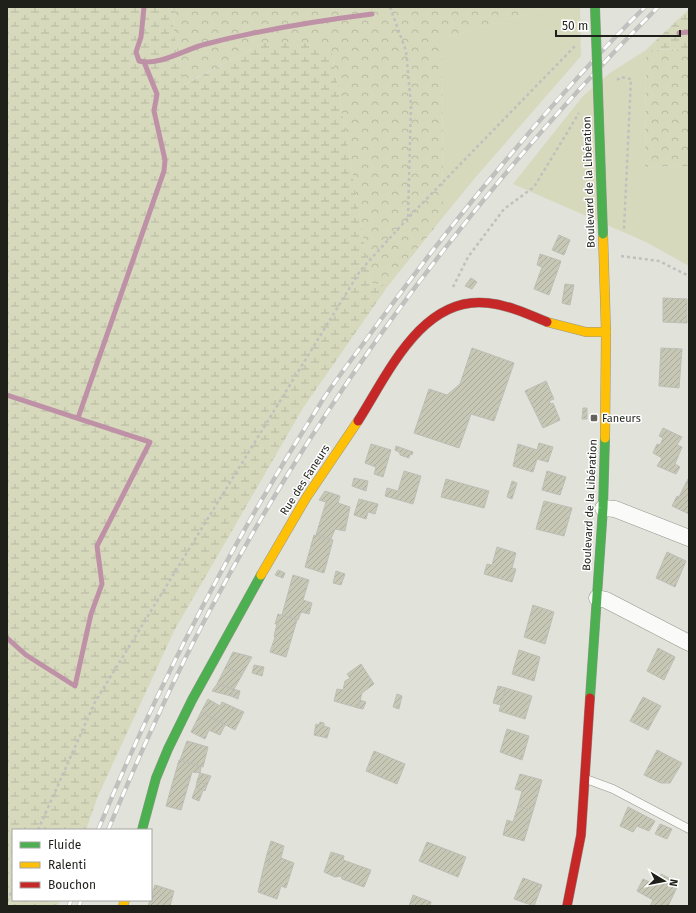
<svg xmlns="http://www.w3.org/2000/svg" width="696" height="913" font-family="'Fira Sans',sans-serif">
  <style>
    .green { fill: #d7d9bd }
    .forest { fill: url(#forest-crowns) }
    .wetland { fill: url(#wetland-marsh) }
    .lines { fill: none; stroke-linecap: round; stroke-linejoin: round }
    .stream { stroke: #bf91a7; stroke-width: 5 }
    .building { fill: url(#building-hatch); stroke: #bdbeb6 }
    .lane-casing { stroke: #95968f; stroke-width: 9 }
    .street-casing { stroke: #95968f; stroke-width: 17 }
    .fast-casing { stroke: #95968f; stroke-width: 10 }
    .slow-casing { stroke: #95968f; stroke-width: 10 }
    .jam-casing { stroke: #95968f; stroke-width: 10 }
    .path { stroke: #c0c0bd; stroke-width: 2.5; stroke-dasharray: 3 3; stroke-linecap: butt }
    .lane { stroke: #fafbf9; stroke-width: 8 }
    .street { stroke: #fafbf9; stroke-width: 16 }
    .fast { stroke: #4caf50; stroke-width: 9 }
    .slow { stroke: #ffc107; stroke-width: 9 }
    .jam { stroke: #c62828; stroke-width: 9 }
    .rail-casing { stroke: #c0c1be; stroke-width: 4.5 }
    .rail { stroke: #fff; stroke-width: 3; stroke-dasharray: 9; stroke-linecap: butt }
    .fast-bridge-casing { stroke: #95968f; stroke-width: 10; stroke-linecap: butt }
    .fast-bridge { stroke: #4caf50; stroke-width: 9 }
    .poi-dot { fill: #63645d; stroke: #fff; stroke-width: 1.5 }
    .labels { text-anchor: middle; dominant-baseline: central; stroke-width: 3; stroke-linejoin: round; paint-order: stroke }
    .street-label { font-size: 11px; fill: #1f201a; stroke: #fff }
    .poi-label { font-size: 11px; fill: #1f201a; stroke: #fff; text-anchor: start }
  </style>
  <defs>
    <pattern id="forest-crowns" width="20" height="18" patternUnits="userSpaceOnUse"><rect width="20" height="18" fill="#d7d9bd"/><path d="M2 6a3 3 0 1 1 6 0M12 15a3 3 0 1 1 6 0" fill="none" stroke="#b8baa2"/></pattern>
    <pattern id="wetland-marsh" width="20" height="14" patternUnits="userSpaceOnUse"><rect width="20" height="14" fill="#d7d9bd"/><path d="M1 5h8M5 5V1M11 12h8M15 12V8" fill="none" stroke="#b8baa2"/></pattern>
    <pattern id="building-hatch" width="6" height="6" patternUnits="userSpaceOnUse"><rect width="6" height="6" fill="#c6c7b5"/><path d="M-1 1l2-2M0 6l6-6M5 7l2-2" fill="none" stroke="#aaab9b"/></pattern>
  </defs>
  <rect width="100%" height="100%" fill="#e1e2d9"/>
  <g class="green">
    <path d="M550,7H580L581,56L475,178L443,217L442,39Z"/>
    <path d="M646,50L645,167L689,166V266L646,242L513,184L583,96L610,73Z"/>
  </g>
  <g class="forest">
    <path d="M175,7H550L442,39L443,217L388,286L371,283L332,53L263,43L183,85L173,28Z"/>
    <path d="M689,49V166L645,167L646,50Z"/>
  </g>
  <g class="wetland">
    <path d="M7,7H175L173,28L184,85L263,43L302,42L332,53L371,283L388,286L303,408L174,631L98,796L86,830H13V900H60L58,906H7Z"/>
    <path d="M689,9V49L646,50Z"/>
  </g>
  <g class="lines">
    <g class="stream">
      <path d="M144,7L141,37L136,52L139,61C160,66 185,49 206,44C260,30 316,21 372,14"/>
      <path d="M679,33L689,32"/>
      <path d="M7,395L150,442L97,546L102,584L91,614L75,686L26,655L7,638"/>
      <path d="M78,418L164,171L165,160L154,111L157,94L144,62"/>
    </g>
  </g>
  <g class="building">
    <path d="M559,235L570,240L564,255L552,250Z"/>
    <path d="M540,254L561,261L549,295L534,289L542,267L537,265Z"/>
    <path d="M471,278L477,282L472,289L465,286Z"/>
    <path d="M565,284L574,285L570,305L562,303Z"/>
    <path d="M663,298L687,299V323L663,322Z"/>
    <path d="M472,348L514,363L494,421L471,414L459,448L414,433L429,389L447,395L460,384Z"/>
    <path d="M661,348L682,349L679,388L659,386Z"/>
    <path d="M546,381L554,399L549,401L551,404L553,403L560,420L543,428L525,391Z"/>
    <path d="M583,408H587V419H582Z"/>
    <path d="M663,428L682,437L677,445L682,447L675,464L680,467L676,474L657,466L662,458L653,453L657,444L660,445L663,438L659,436Z"/>
    <path d="M539,443L553,447L548,462L537,459L533,472L513,466L518,444L537,450Z"/>
    <path d="M371,444L391,450L383,477L374,474L376,467L365,463Z"/>
    <path d="M396,446L413,452L412,455L410,454L409,458L400,455V453L395,450Z"/>
    <path d="M404,471L421,476L413,504L385,496L387,488L398,491Z"/>
    <path d="M547,471L566,477L560,495L542,490Z"/>
    <path d="M354,478L368,481L366,491L352,486Z"/>
    <path d="M446,479L489,491L484,508L441,497Z"/>
    <path d="M688,479L689,480V514L672,506L677,496L679,497Z"/>
    <path d="M512,481L517,483L512,499L507,497Z"/>
    <path d="M325,491L340,496L338,503L350,507L345,531L335,529L331,539L316,535L326,502L319,500Z"/>
    <path d="M359,499L378,504L375,514L368,512L366,519L354,515Z"/>
    <path d="M544,501L572,508L564,536L536,529Z"/>
    <path d="M314,535L333,540L324,573L305,567Z"/>
    <path d="M497,547L516,553L512,568L516,569L512,582L484,574L487,564L492,565Z"/>
    <path d="M667,552L686,561L675,587L656,578Z"/>
    <path d="M278,570L285,573L283,578L275,575Z"/>
    <path d="M336,571L345,574L341,585L333,583Z"/>
    <path d="M293,575L309,580L303,600L312,603L309,614L301,612L298,620L282,615Z"/>
    <path d="M533,605L554,612L545,644L524,637Z"/>
    <path d="M278,614L297,620L286,657L270,652L275,637L274,636L277,624H275Z"/>
    <path d="M658,648L675,657L664,680L647,671Z"/>
    <path d="M519,650L540,657L534,681L512,674Z"/>
    <path d="M233,652L252,657L242,675L226,666Z"/>
    <path d="M361,664L374,684L362,693L358,708L334,701L337,689L343,690L345,681L350,678L347,674Z"/>
    <path d="M254,665L264,667L262,676L252,673Z"/>
    <path d="M226,666L242,675L234,689L217,684Z"/>
    <path d="M217,684L233,689L231,696L212,691Z"/>
    <path d="M498,686L506,688L501,705L493,703Z"/>
    <path d="M506,688L532,696L525,719L499,711Z"/>
    <path d="M233,689L240,691L238,699L231,696Z"/>
    <path d="M397,694L402,696L399,709L393,707Z"/>
    <path d="M643,697L661,706L648,730L630,721Z"/>
    <path d="M208,699L220,706L222,702L244,712L235,730L201,712Z"/>
    <path d="M360,700L366,702L363,709L358,708Z"/>
    <path d="M201,712L225,725L220,735L209,730L205,739L191,732Z"/>
    <path d="M320,722L324,723V726L330,728L327,738L314,735L316,724L319,725Z"/>
    <path d="M507,729L529,736L522,760L500,752Z"/>
    <path d="M187,741L208,747L203,767L180,760Z"/>
    <path d="M657,750L682,763L670,783H661L644,775Z"/>
    <path d="M374,751L405,764L397,784L366,771Z"/>
    <path d="M179,760L201,767L200,773L192,772L181,810L166,806Z"/>
    <path d="M200,773L211,776L207,785L197,781Z"/>
    <path d="M520,774L542,780L533,811L518,806L522,791L515,789Z"/>
    <path d="M197,781L207,785L205,791L196,787Z"/>
    <path d="M196,787L203,790L199,801L192,798Z"/>
    <path d="M518,806L533,811L524,841L503,835L507,820L513,822Z"/>
    <path d="M628,807L655,821L649,831L637,826L633,832L620,826Z"/>
    <path d="M660,824L672,829L667,839L655,834Z"/>
    <path d="M271,841L284,846L281,858L294,863L286,888L281,886L277,899L258,892L263,870L267,868L271,855L267,854Z"/>
    <path d="M427,842L466,857L458,877L419,861Z"/>
    <path d="M331,852L344,856L343,860L371,870L364,887L342,879L341,876L335,877L324,872Z"/>
    <path d="M267,854L271,855L267,868L263,870Z"/>
    <path d="M661,874L679,883L668,906H650L653,900L637,891L643,879L656,885Z"/>
    <path d="M523,878L542,885L534,906L514,899Z"/>
    <path d="M155,885L174,891L170,906H148Z"/>
    <path d="M413,895L431,902L430,906H409Z"/>
  </g>
  <g class="lines">
    <defs>
      <path id="lane" d="M586,779L613,789L689,829"/>
      <g id="street">
        <path d="M603,508L615,509L689,538"/>
        <path d="M597,598L606,600L689,643"/>
      </g>
      <g id="fast">
        <path d="M590,698L603,508L605,438"/>
        <path d="M142,830L156,778L168,749L192,700L261,575"/>
      </g>
      <g id="slow">
        <path d="M603,234L606,332L605,438"/>
        <path d="M547,322L586,332H606"/>
        <path d="M261,575L306,498L358,421"/>
        <path d="M123,906L125,900"/>
      </g>
      <g id="jam">
        <path d="M358,421C388,374 422,295 488,303C508,305 528,314 547,322"/>
        <path d="M567,906L581,835L590,698"/>
      </g>
    </defs>
    <use href="#lane" class="lane-casing"/>
    <use href="#street" class="street-casing"/>
    <use href="#fast" class="fast-casing"/>
    <use href="#slow" class="slow-casing"/>
    <use href="#jam" class="jam-casing"/>
    <g class="path">
      <path d="M390,7L406,51L411,105L408,218"/>
      <path d="M617,80L621,77L631,79L624,229"/>
      <path d="M621,256L659,261L689,276"/>
      <path d="M453,287L468,257L504,209L534,187L579,113"/>
      <path d="M38,830L95,702L360,271L408,218L577,44"/>
      <path d="M7,901L13,888"/>
    </g>
    <use href="#lane" class="lane"/>
    <use href="#street" class="street"/>
    <use href="#fast" class="fast"/>
    <use href="#slow" class="slow"/>
    <use href="#jam" class="jam"/>
    <defs>
      <g id="rail">
        <path d="M98,830C160,680 235,537 322,401C335,381 349,363 363,344C404,287 446,232 491,178C540,119 590,61 645,7"/>
        <path d="M108,830C139,756 171,683 209,612C327,389 480,186 658,7"/>
        <path d="M69,906L71,900"/>
        <path d="M79,906L81,900"/>
      </g>
    </defs>
    <use href="#rail" class="rail-casing"/>
    <use href="#rail" class="rail"/>
    <defs>
      <path id="fast-bridge" d="M595,7L603,234"/>
    </defs>
    <use href="#fast-bridge" class="fast-bridge-casing"/>
    <use href="#fast-bridge" class="fast-bridge"/>
  </g>
  <rect class="poi-dot" x="590" y="414" width="8" height="8" rx="2"/>
  <g class="labels">
    <g class="street-label">
      <text transform="translate(589 182) rotate(-92)">Boulevard de la Libération</text>
      <text transform="translate(305 480) rotate(-57)">Rue des Faneurs</text>
      <text transform="translate(590 505) rotate(-87)">Boulevard de la Libération</text>
    </g>
    <g class="poi-label">
      <text x="602" y="418">Faneurs</text>
    </g>
  </g>
  <rect width="696" height="913" fill="none" stroke="#1f201a" stroke-width="16"/>
  <rect x="12" y="829" width="140" height="72" fill="#ffffff" stroke="#a5a6a3"/>
  <rect x="20" y="842" width="20" height="6" fill="#4caf50" stroke="#a5a6a3"/>
  <text x="48" y="849" font-size="12" fill="#1f201a">Fluide</text>
  <rect x="20" y="862" width="20" height="6" fill="#ffc107" stroke="#a5a6a3"/>
  <text x="48" y="869" font-size="12" fill="#1f201a">Ralenti</text>
  <rect x="20" y="882" width="20" height="6" fill="#c62828" stroke="#a5a6a3"/>
  <text x="48" y="889" font-size="12" fill="#1f201a">Bouchon</text>
  <g transform="translate(664 881) rotate(100)" stroke="#ffffff" stroke-width="3" paint-order="stroke">
  <path d="M0-3L7 15L0 10L-7 15Z" fill="#1f201a"/>
  <text y="-6" font-size="11" font-weight="bold" text-anchor="middle" fill="#1f201a">N</text>
  </g>
  <path d="M556 30v6h124v-6" fill="none" stroke="#1f201a" stroke-width="2"/>
  <text x="562" y="30" font-size="12" fill="#1f201a" stroke="#ffffff" stroke-width="3" paint-order="stroke">50 m</text>
</svg>
